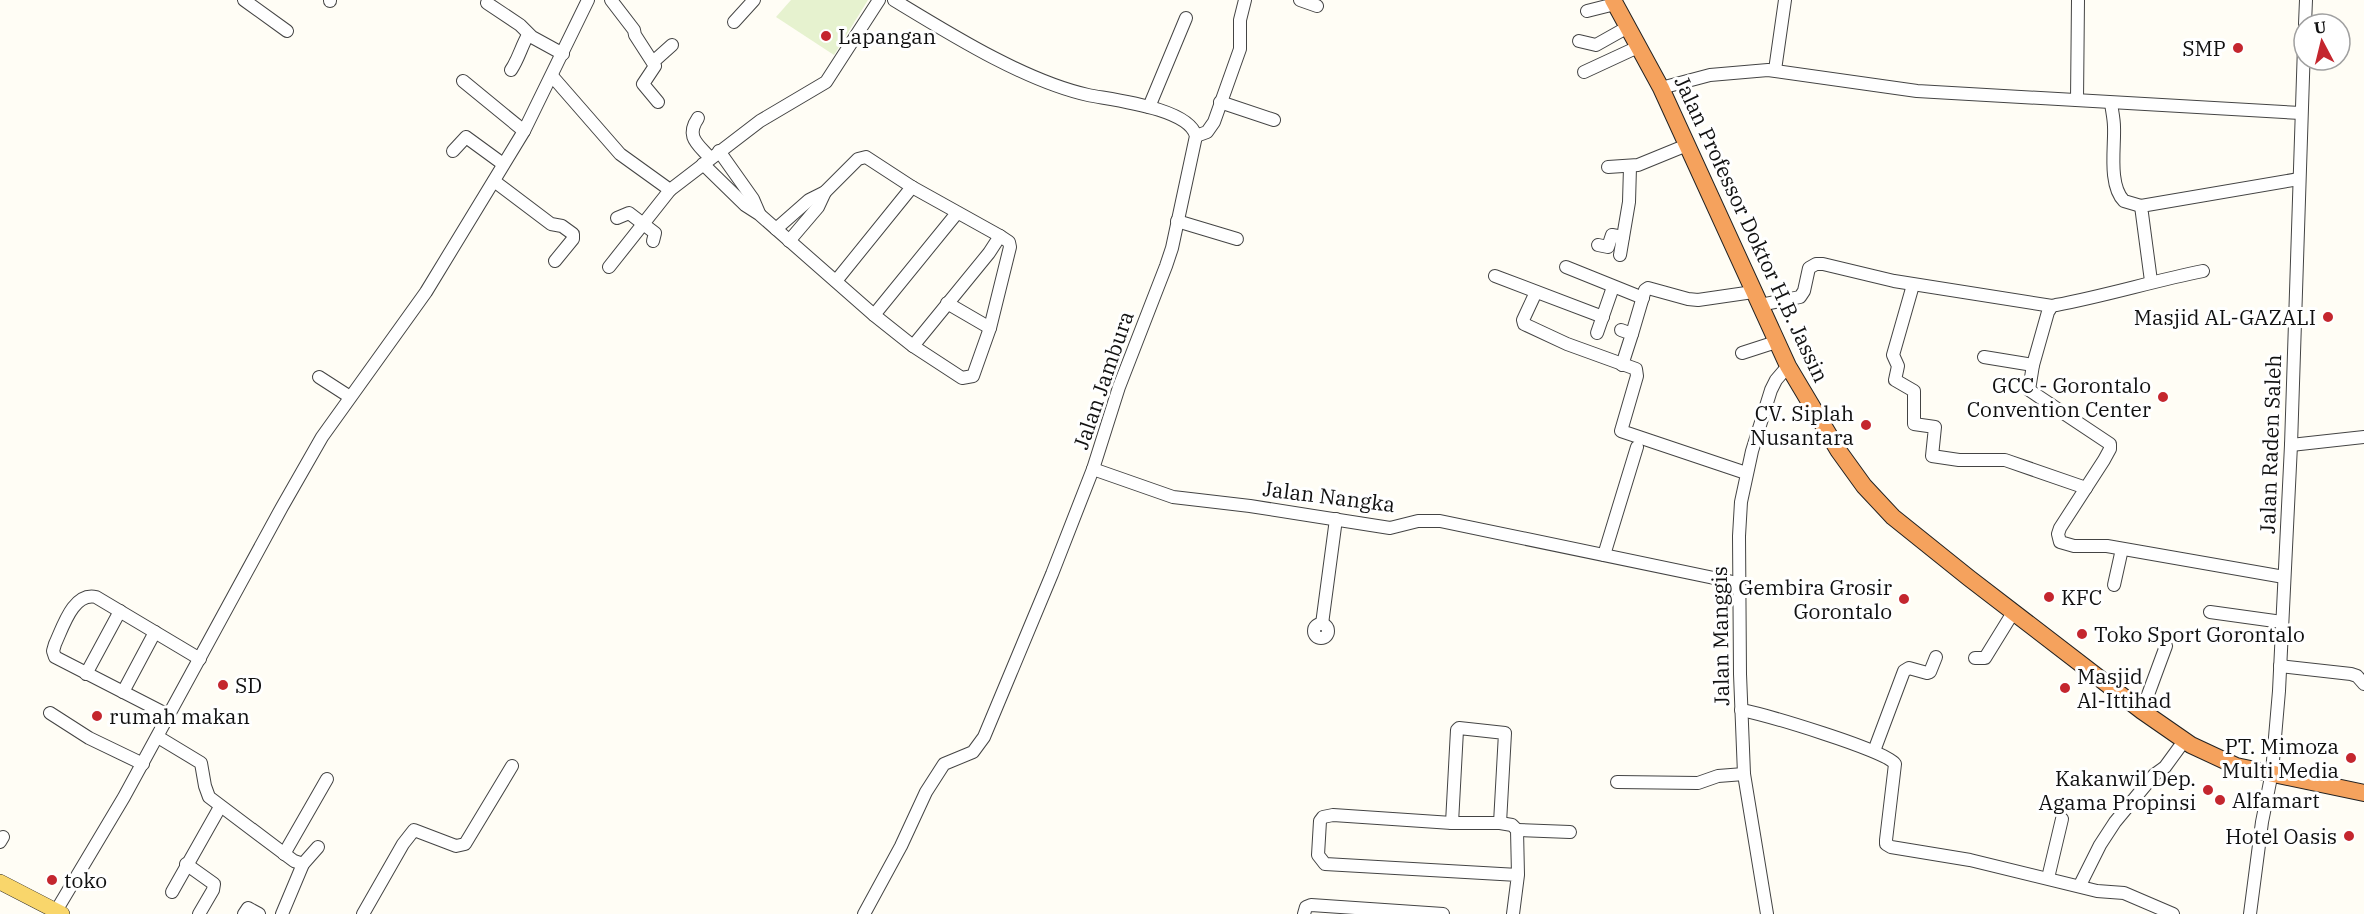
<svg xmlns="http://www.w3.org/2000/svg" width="2364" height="914" font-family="'IBM Plex Serif',serif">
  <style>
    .pitch { fill: #e6f2cf }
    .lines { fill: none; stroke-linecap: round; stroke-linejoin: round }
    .minor-casing { stroke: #444; stroke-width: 14 }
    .major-casing { stroke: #222; stroke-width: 16 }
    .highway-casing { stroke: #222; stroke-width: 18 }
    .minor { stroke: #fff; stroke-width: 12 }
    .major { stroke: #f9d66b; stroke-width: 15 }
    .highway { stroke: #f5a25d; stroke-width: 16 }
    .poi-dot { fill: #c4262e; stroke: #fff; stroke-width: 2 }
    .labels { text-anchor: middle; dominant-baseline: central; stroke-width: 6; stroke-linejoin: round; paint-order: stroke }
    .poi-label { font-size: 21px; fill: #111; stroke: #fff; text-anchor: start }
    .street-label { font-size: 21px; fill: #111; stroke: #fff }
  </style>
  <rect width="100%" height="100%" fill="#fffdf5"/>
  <path class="pitch" d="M791,0H868L834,55L776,17Z"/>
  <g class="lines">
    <defs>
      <g id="minor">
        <path d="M244,0L287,31"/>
        <path d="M330,0V1"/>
        <path d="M611,0L634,30L635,35L655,66L643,84L658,102"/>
        <path d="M1300,0L1317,6"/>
        <path d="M487,3L520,25L532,37L563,54"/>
        <path d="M1587,11L1615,4"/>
        <path d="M734,22L754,0"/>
        <path d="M2305,24L2306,0"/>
        <path d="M1579,41L1596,45L1628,27"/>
        <path d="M653,62L672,45"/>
        <path d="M511,70C519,58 521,47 528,35"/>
        <path d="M1775,70L1785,0"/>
        <path d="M1584,72L1638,47"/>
        <path d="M552,76L620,154L670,190L760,121L826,82L879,0"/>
        <path d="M463,81L524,131"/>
        <path d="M1661,88L1710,75L1768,70L1917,91L2301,113"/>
        <path d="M2077,100L2078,0"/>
        <path d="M1220,102L1274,120"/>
        <path d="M2111,103C2112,111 2114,119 2114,127C2115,146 2108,185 2124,201L2141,206"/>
        <path d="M1149,107L1186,18"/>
        <path d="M698,118C685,137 698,144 710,158"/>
        <path d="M1196,136L1207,132L1214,122L1240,49V20L1245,0"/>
        <path d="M453,151L466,137L503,164"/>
        <path d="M719,151L753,199L759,213"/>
        <path d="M703,164L745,205L759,214L874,315L957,213"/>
        <path d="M1608,167L1638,165L1687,145"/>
        <path d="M494,181L551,224L562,226L573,234V239L555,261"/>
        <path d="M617,218L629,213L655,233L653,241"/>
        <path d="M1177,221L1237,239"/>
        <path d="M776,229L809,200L825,192L858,159L866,157L912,187L1000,236L989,253L913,346L874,315"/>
        <path d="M789,241L818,207L825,192"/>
        <path d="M1598,245L1608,247L1612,235L1623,237"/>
        <path d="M1620,255L1629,202L1630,167"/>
        <path d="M609,267L670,190"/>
        <path d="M1566,267L1643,298"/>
        <path d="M2203,271C2153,281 2105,296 2056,305L2052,306L2048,312L2033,365L2029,390L2110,444V449L2104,460L2060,528L2058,534L2060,542L2074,546H2107L2284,577"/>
        <path d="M1495,276L1603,317"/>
        <path d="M836,281L912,187"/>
        <path d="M2151,281L2141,206L2299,179"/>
        <path d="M1913,285L1893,355L1898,366L1895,380L1914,391V424L1935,427L1932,456L1959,460H2005L2086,488"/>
        <path d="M1536,292L1523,320L1524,324L1567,344L1636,369L1637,376L1621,431L1746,473"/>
        <path d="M947,303L990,328"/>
        <path d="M1760,305L1800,297L1804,291L1809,268L1816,264H1823L1894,281L2052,306"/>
        <path d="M1621,330L1632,334L1622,365"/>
        <path d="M1597,333L1613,287"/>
        <path d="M1632,334L1645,290L1648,288L1688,299L1698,300L1753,292"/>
        <path d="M913,346L962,378L973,376L990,328L1010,247L1009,242L1000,236"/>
        <path d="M1742,353L1776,342"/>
        <path d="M1984,357L2033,365"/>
        <path d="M319,377L350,397"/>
        <path d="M2291,445L2364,437"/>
        <path d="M1093,469L1173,497L1250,506L1390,528L1418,521H1440L1738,583"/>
        <path d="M1604,555L1637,447"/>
        <path d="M2114,585L2122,549"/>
        <path d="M2210,612L2282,622"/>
        <path d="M1322,624L1336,519"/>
        <circle cx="1321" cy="631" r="7"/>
        <path d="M1975,658H1985L2014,611"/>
        <path d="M2280,666L2351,674L2357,676L2364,684"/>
        <path d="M86,674L120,611"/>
        <path d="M123,692L155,632"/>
        <path d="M1741,710C1763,714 1886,750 1895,764L1886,840V844L1891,847L1970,860L2097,891L2124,893L2173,914"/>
        <path d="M2142,711L2166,646"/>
        <path d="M50,713L89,738L143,764"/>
        <path d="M168,715L55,657L53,651L55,644C63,627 73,592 96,597L200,659"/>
        <path d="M158,737L201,763L205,786L209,797L294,861L303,864"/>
        <path d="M1874,751L1904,671L1909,668L1927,673L1930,672L1936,657"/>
        <path d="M1617,782L1698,783L1718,776L1744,774"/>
        <path d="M1452,823L1457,730L1459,728L1505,733L1500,823"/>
        <path d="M1517,830L1570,832"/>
        <path d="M0,842L3,837"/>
        <path d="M284,854L327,779"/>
        <path d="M186,864L214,884L213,890L199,914"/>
        <path d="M2048,878L2062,819"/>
        <path d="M2080,885L2100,845L2115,822L2154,775L2165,767L2184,741"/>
        <path d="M172,892L220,807"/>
        <path d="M56,911L124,797L282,507L322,437L426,292L524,131L588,0"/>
        <path d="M244,914L248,908L259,914"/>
        <path d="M282,914L303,864L318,847"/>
        <path d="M363,914L403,844L414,830L456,846L465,844L512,766"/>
        <path d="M864,914L901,846L926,792L944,764L973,752L984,737L1052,574L1093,469L1119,387L1166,266L1172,248L1196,136C1189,108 1113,100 1088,95C1025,81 950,34 894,0"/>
        <path d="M1304,914L1306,907L1311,905L1443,914"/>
        <path d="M1513,914L1518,875L1517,830L1512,825L1500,823H1452L1333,815L1323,817L1320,821L1318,855L1325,864L1518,875"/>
        <path d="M1767,914L1744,774L1740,674L1739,536L1741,502L1752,451L1771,390L1776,380L1788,366"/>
        <path d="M2250,914L2262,822L2272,772L2279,691L2291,445L2304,46"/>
      </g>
      <path id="major" d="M0,882L62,914"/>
      <path id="highway" d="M1613,0L1661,88L1788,366L1838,450L1864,486L1893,517L1969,578L2142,711L2191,745L2236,766L2364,793"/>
    </defs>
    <use href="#minor" class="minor-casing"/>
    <use href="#major" class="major-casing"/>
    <use href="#highway" class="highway-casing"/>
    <use href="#minor" class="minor"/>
    <use href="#major" class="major"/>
    <use href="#highway" class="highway"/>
  </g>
  <g class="poi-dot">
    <circle cx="826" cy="36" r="6"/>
    <circle cx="2238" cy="48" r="6"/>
    <circle cx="2328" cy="317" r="6"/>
    <circle cx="2163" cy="397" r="6"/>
    <circle cx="1866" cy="425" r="6"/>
    <circle cx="2049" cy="597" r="6"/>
    <circle cx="1904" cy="599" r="6"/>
    <circle cx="2082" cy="634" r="6"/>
    <circle cx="223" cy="685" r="6"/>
    <circle cx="2065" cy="688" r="6"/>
    <circle cx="97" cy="716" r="6"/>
    <circle cx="2351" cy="758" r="6"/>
    <circle cx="2208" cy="790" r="6"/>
    <circle cx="2220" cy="800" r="6"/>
    <circle cx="2349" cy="836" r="6"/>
    <circle cx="52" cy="880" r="6"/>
  </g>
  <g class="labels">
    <g class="poi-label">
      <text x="838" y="36">Lapangan</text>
      <text x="2226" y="48" text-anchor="end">SMP</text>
      <text x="2316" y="317" text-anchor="end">Masjid AL-GAZALI</text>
      <text x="2151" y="385" text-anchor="end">GCC - Gorontalo<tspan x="2151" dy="24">Convention Center</tspan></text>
      <text x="1854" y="413" text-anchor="end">CV. Siplah<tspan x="1854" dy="24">Nusantara</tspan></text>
      <text x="1892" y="587" text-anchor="end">Gembira Grosir<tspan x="1892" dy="24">Gorontalo</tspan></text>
      <text x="2061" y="597">KFC</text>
      <text x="2094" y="634">Toko Sport Gorontalo</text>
      <text x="2077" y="676">Masjid<tspan x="2077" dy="24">Al-Ittihad</tspan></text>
      <text x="235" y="685">SD</text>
      <text x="109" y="716">rumah makan</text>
      <text x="2339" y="746" text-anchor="end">PT. Mimoza<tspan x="2339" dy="24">Multi Media</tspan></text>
      <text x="2196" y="778" text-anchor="end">Kakanwil Dep.<tspan x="2196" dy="24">Agama Propinsi</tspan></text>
      <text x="2232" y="800">Alfamart</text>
      <text x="2337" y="836" text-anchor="end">Hotel Oasis</text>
      <text x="64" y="880">toko</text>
    </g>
    <g class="street-label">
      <text transform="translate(1752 229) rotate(65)">Jalan Professor Doktor H.B. Jassin</text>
      <text transform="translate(1103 380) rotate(-71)">Jalan Jambura</text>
      <text transform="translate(2270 444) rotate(-88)">Jalan Raden Saleh</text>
      <text transform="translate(1329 496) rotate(7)">Jalan Nangka</text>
      <text transform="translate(1720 636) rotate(-91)">Jalan Manggis</text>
    </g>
  </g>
  <g transform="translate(2322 42) rotate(353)"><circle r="28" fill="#ffffff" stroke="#a0a0a0" stroke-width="1.5"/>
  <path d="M0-4.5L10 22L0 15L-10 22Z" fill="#c4262e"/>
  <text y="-9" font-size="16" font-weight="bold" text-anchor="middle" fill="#111111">U</text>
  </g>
</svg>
